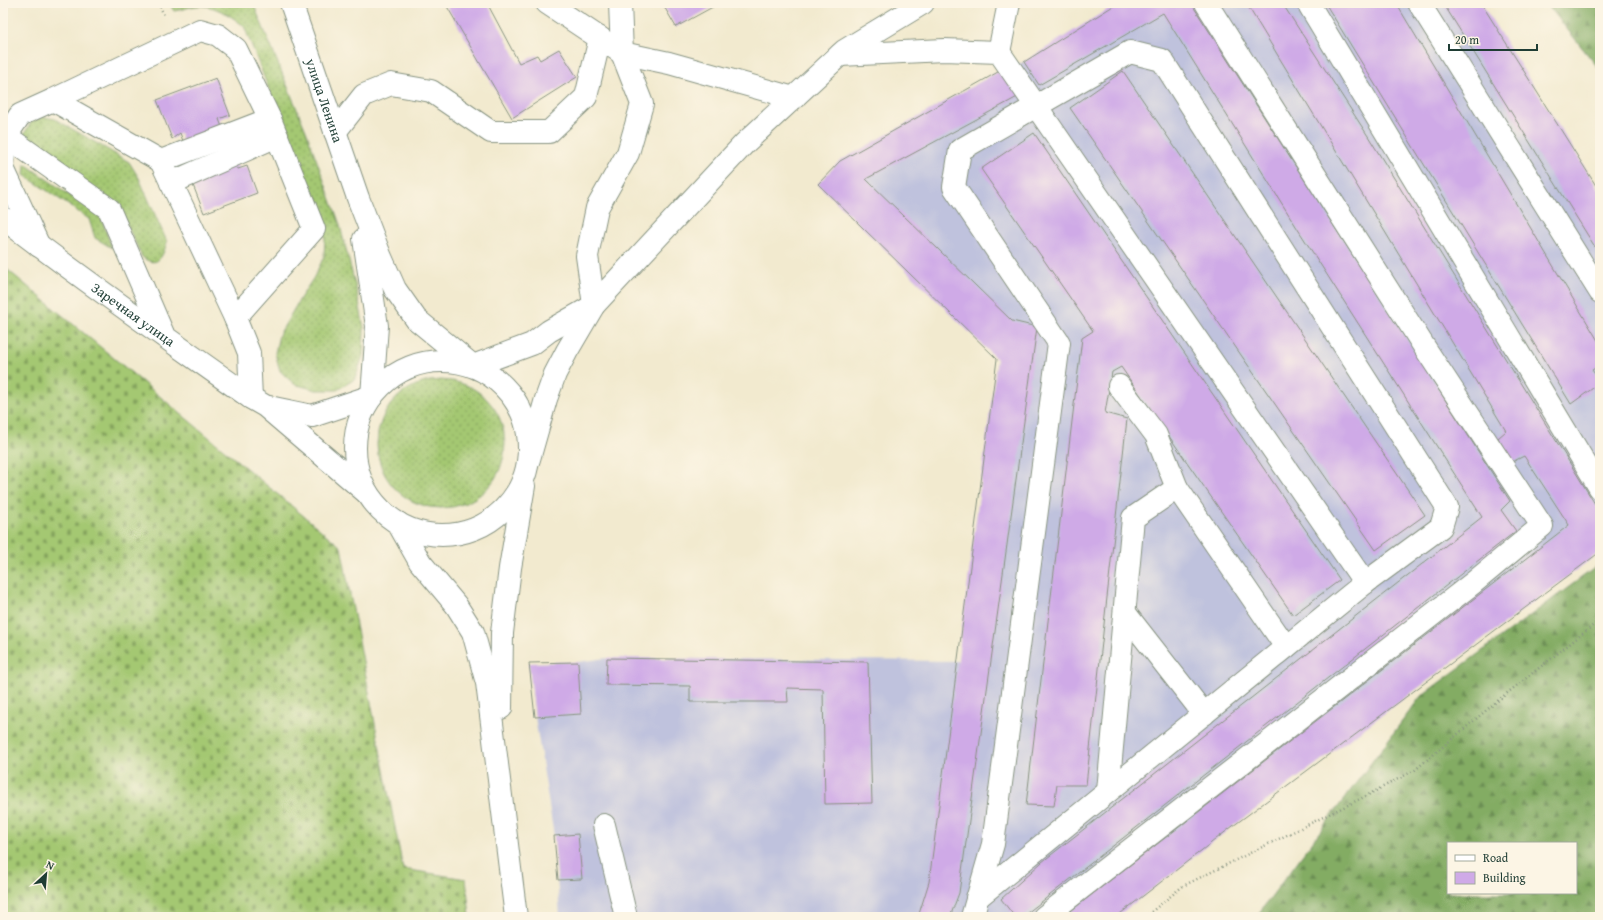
<svg xmlns="http://www.w3.org/2000/svg" width="1603" height="920" font-family="'Gentium Book Plus',serif">
  <style>
    .industrial { fill: #bfc2dd }
    .grass { fill: url(#grass-dots); stroke: #628253 }
    .forest { fill: url(#forest-firs); stroke: #51744c; fill-rule: evenodd }
    .cemetery { fill: url(#cemetery-stones); stroke: #628253 }
    .building { fill: #cfaae7 }
    .lines { fill: none; stroke-linecap: round; stroke-linejoin: round }
    .minor-casing { stroke: #889482; stroke-width: 24 }
    .major-casing { stroke: #889482; stroke-width: 24 }
    .path { stroke: #889482; stroke-width: 2.5; stroke-dasharray: 1 3; stroke-linecap: butt }
    .minor { stroke: #fff; stroke-width: 22 }
    .major { stroke: #fff; stroke-width: 22 }
    .labels { text-anchor: middle; dominant-baseline: central; stroke-width: 3.5; stroke-linejoin: round; paint-order: stroke }
    .street-label { font-size: 14px; fill: #1f3d34; stroke: #fcf5e5 }
  </style>
  <defs>
    <pattern id="grass-dots" width="8" height="8" patternUnits="userSpaceOnUse"><rect width="8" height="8" fill="#a4c872"/><path d="M2 2h.1M6 6h.1" fill="none" stroke="#85a45e" stroke-width="1.8" stroke-linecap="round"/></pattern>
    <pattern id="forest-firs" width="22" height="20" patternUnits="userSpaceOnUse"><rect width="22" height="20" fill="#83ac64"/><path d="M5 1l3.5 6h-7zM16 11l3.5 6h-7z" fill="#6b8d53"/></pattern>
    <pattern id="cemetery-stones" width="16" height="16" patternUnits="userSpaceOnUse"><rect width="16" height="16" fill="#a4c872"/><path d="M2 7V4a2 2 0 0 1 4 0v3zM10 15v-3a2 2 0 0 1 4 0v3z" fill="#85a45e"/></pattern>
  </defs>
  <rect width="100%" height="100%" fill="#fcf5e5"/>
  <filter id="ink" filterUnits="userSpaceOnUse"><feTurbulence type="fractalNoise" baseFrequency=".025" numOctaves="2"/><feDisplacementMap in="SourceGraphic" scale="8" xChannelSelector="R" yChannelSelector="G"/><feConvolveMatrix kernelMatrix="1 2 1 2 8 2 1 2 1" color-interpolation-filters="sRGB"/></filter>
  <filter id="wash" filterUnits="userSpaceOnUse"><feTurbulence type="fractalNoise" baseFrequency=".012" numOctaves="4" result="noise"/><feDisplacementMap in="SourceGraphic" scale="16" xChannelSelector="R" yChannelSelector="G"/><feGaussianBlur stdDeviation="0.9" result="paint"/><feColorMatrix in="noise" values="0 0 0 0 0 0 0 0 0 0 0 0 0 0 0 0 0 1.4 0 .05"/><feComposite in="paint" operator="in"/></filter>
  <g filter="url(#wash)">
    <rect width="100%" height="100%" fill="#f2eacf"/>
    <path class="industrial" d="M1118,3H1481L1600,192V552L1229,829L1116,917H918L929,881L918,917H560L554,836L535,717L529,663L578,662L607,658L958,661L997,359L818,184L840,161L1005,68L1024,62Z"/>
    <g class="grass">
      <path d="M169,3H253L306,131L339,222L357,292L364,328L363,356L355,379L337,390H316L294,384L280,371L275,353L279,335L301,297L314,277L324,257L325,236L317,212L244,26C231,16 214,4 196,6C188,7 181,10 174,11Z"/>
      <path d="M44,117L55,119L129,162L139,178L167,242C163,256 158,269 142,257L118,205L24,142V134L32,121Z"/>
      <path d="M25,164L101,217L112,248L95,238L89,219L24,175Z"/>
      <circle cx="441" cy="444" r="64"/>
    </g>
    <g class="forest">
      <path d="M1546,3H1600V70Z"/>
      <path d="M1600,564V917H1256L1421,696ZM1448,843H1576V893H1448Z"/>
    </g>
    <path class="cemetery" d="M3,266L341,547L403,869L466,879L470,917H3Z"/>
    <g id="blocks">
      <g class="building">
        <path d="M445,3H487L519,63L537,55L540,60L559,49L577,77L512,118Z"/>
        <path d="M662,3H720L676,27Z"/>
        <path d="M1118,3H1191L1510,501L1501,510L1516,531L1022,917H1015L1001,899L1042,862L1482,517L1299,231L1163,13L1039,85L1024,62Z"/>
        <path d="M1246,3H1282L1368,136L1600,512V552L1229,829L1116,917H1063L1569,525L1524,456L1512,462L1498,438L1506,431Z"/>
        <path d="M1325,3H1396L1600,344V365L1592,370L1600,381V383L1571,404Z"/>
        <path d="M1443,3H1481L1600,192V255Z"/>
        <path d="M1005,68L1023,94L866,179L1012,321L1037,327L959,893L950,917H918L929,882L997,359L818,184L840,161Z"/>
        <path d="M1123,71L1425,515L1376,550L1070,108Z"/>
        <path d="M216,78L230,115L219,119L238,169L247,166L257,193L204,213L191,180L197,178L180,133L172,139L157,100Z"/>
        <path d="M1034,133L1340,580L1293,615L1121,367L1112,372L1105,413L1127,419L1086,785H1057L1054,806L1026,805L1082,338L1093,331L981,169Z"/>
        <path d="M607,658L868,662L872,803L825,804L823,689L787,688L788,702H690V686L606,685Z"/>
        <path d="M578,662L581,714L535,717L529,663Z"/>
        <path d="M578,834L582,879L558,880L554,836Z"/>
      </g>
    </g>
  </g>
  <g filter="url(#ink)">
    <use href="#blocks" fill-opacity="0" stroke="#889482" stroke-width="1"/>
    <g class="lines">
      <defs>
        <g id="minor">
          <path d="M547,3L622,53L669,63L794,98"/>
          <path d="M1308,3L1600,488"/>
          <path d="M1419,3L1600,292"/>
          <path d="M999,52L1009,3"/>
          <path d="M840,55L944,50L999,52L1036,106L1365,583L1441,527L1447,507L1162,60L1130,52L960,150L954,187L1059,343L993,844L972,917"/>
          <path d="M53,100L200,30L218,35L236,49L270,119"/>
          <path d="M335,132L364,95L391,84L431,91L491,132H549L586,97L600,38"/>
          <path d="M6,136L109,209L164,336"/>
          <path d="M161,161L235,318"/>
          <path d="M171,183L277,136"/>
          <path id="s1" d="M3,218C84,281 168,339 251,398L265,406L367,493"/>
          <path d="M39,246L3,168L4,152L6,136L20,115L53,100L161,161L270,119L314,229L235,318L249,353L251,398"/>
          <path d="M594,305L587,256L597,208L628,153L642,104L622,53L620,3"/>
          <path d="M1119,386L1156,435L1177,488"/>
          <path d="M269,407L312,416L372,396"/>
          <path d="M1125,613L1204,714"/>
          <path d="M1108,791L1133,518L1177,488L1286,647"/>
          <path d="M604,825L626,917"/>
          <path d="M977,898L1365,583"/>
          <path d="M1044,917L1473,583L1542,526L1425,348L1206,3"/>
        </g>
        <g id="major">
          <path id="s2" d="M291,3L358,198L380,255L395,289L416,319L473,366L532,344L549,331L593,306"/>
          <path d="M364,239L377,326L372,396"/>
          <circle cx="442" cy="448" r="87"/>
          <path d="M529,459L546,399L555,374L567,351L594,305L745,143L844,51L923,3"/>
          <path d="M398,523L420,562L456,605L473,632L487,683L516,917"/>
          <path d="M501,708L502,633L510,568L524,486"/>
        </g>
      </defs>
      <use href="#minor" class="minor-casing"/>
      <use href="#major" class="major-casing"/>
      <g class="path">
        <path d="M158,3L165,17"/>
        <path d="M1145,917L1183,886L1364,797L1415,770L1501,698L1600,620"/>
      </g>
      <use href="#minor" class="minor"/>
      <use href="#major" class="major"/>
    </g>
  </g>
  <g class="labels">
    <g class="street-label">
      <text stroke="none"><textPath href="#s2" startOffset="103">улица Ленина</textPath></text>
      <text stroke="none"><textPath href="#s1" startOffset="162">Заречная улица</textPath></text>
    </g>
  </g>
  <rect width="1603" height="920" fill="none" stroke="#fcf5e5" stroke-width="16"/>
  <rect x="1447" y="842" width="130" height="52" fill="#fcf5e5" stroke="#a4ab9e"/>
  <rect x="1455" y="855" width="20" height="6" fill="#ffffff" stroke="#a4ab9e"/>
  <text x="1483" y="862" font-size="12" fill="#1f3d34">Road</text>
  <rect x="1455" y="872" width="20" height="12" fill="#cfaae7" stroke="#a4ab9e"/>
  <text x="1483" y="882" font-size="12" fill="#1f3d34">Building</text>
  <g transform="translate(46 874) rotate(26)" stroke="#fcf5e5" stroke-width="3" paint-order="stroke">
  <path d="M0-3L7 15L0 10L-7 15Z" fill="#1f3d34"/>
  <text y="-6" font-size="11" font-weight="bold" text-anchor="middle" fill="#1f3d34">N</text>
  </g>
  <path d="M1449 44v6h88v-6" fill="none" stroke="#1f3d34" stroke-width="2"/>
  <text x="1455" y="44" font-size="12" fill="#1f3d34" stroke="#fcf5e5" stroke-width="3" paint-order="stroke">20 m</text>
</svg>
